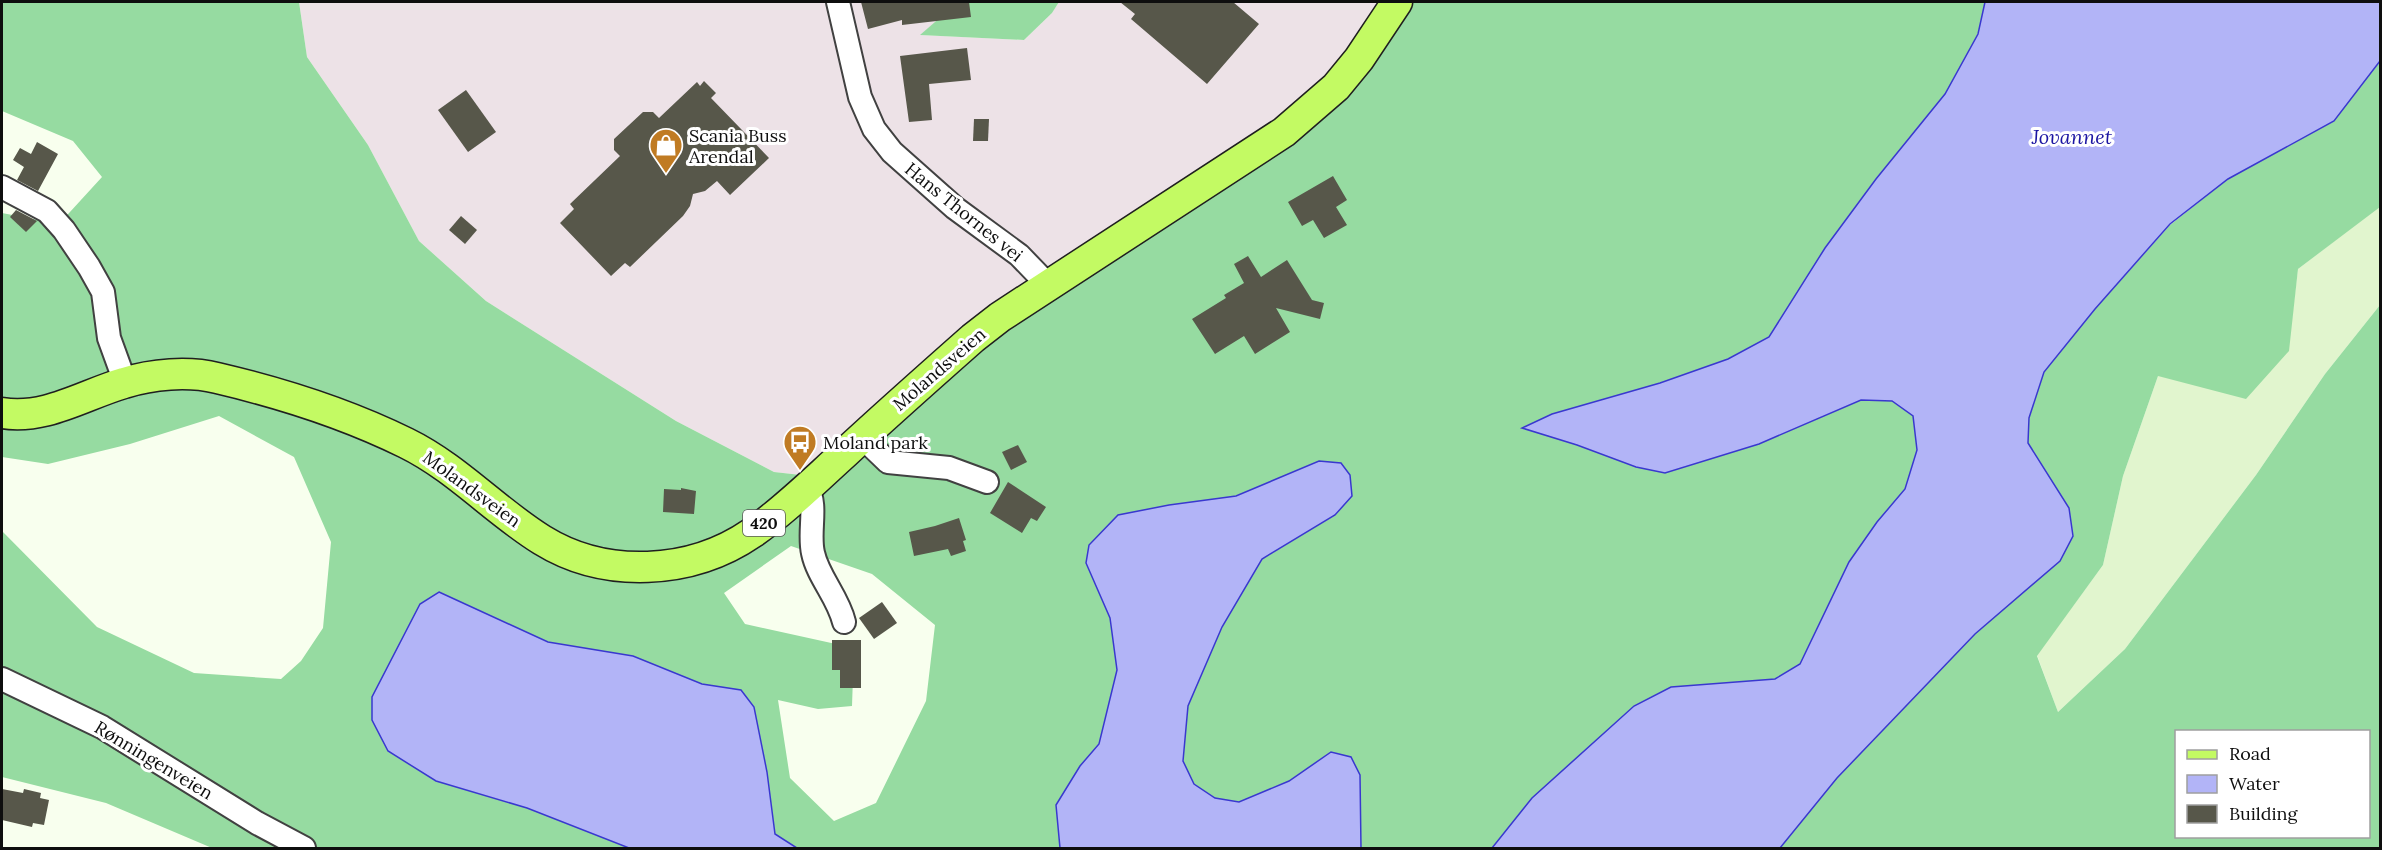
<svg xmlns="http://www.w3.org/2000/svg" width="2382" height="850" font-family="Lora,serif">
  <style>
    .industrial { fill: #ede2e7 }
    .farmland { fill: #e1f5ce }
    .forest { fill: #96dba1; fill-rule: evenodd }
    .water { fill: #b2b4f7; stroke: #3938cf; stroke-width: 1.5 }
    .building { fill: #57574a }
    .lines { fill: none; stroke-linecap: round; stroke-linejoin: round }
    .minor-casing { stroke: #414141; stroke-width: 26 }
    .major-casing { stroke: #1f1f1f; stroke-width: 33 }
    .minor { stroke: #fff; stroke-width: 22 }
    .major { stroke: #c3fa63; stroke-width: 30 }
    .labels { text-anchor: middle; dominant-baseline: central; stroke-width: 6; stroke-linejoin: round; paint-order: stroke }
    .shield { fill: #fff; stroke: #565656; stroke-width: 1.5 }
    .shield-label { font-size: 16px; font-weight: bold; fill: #0e0e0e }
    .poi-label { font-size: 18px; fill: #0e0e0e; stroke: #fff; text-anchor: start }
    .street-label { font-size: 18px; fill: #0e0e0e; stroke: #fff }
    .water-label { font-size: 20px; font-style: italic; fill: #1b15a2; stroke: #fff }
  </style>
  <rect width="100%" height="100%" fill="#f8ffee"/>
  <path class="industrial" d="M299,2H958L921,35L1024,40L1052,13L1059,2H1400L1338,87L810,476L774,472L676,421L486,301L419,241L368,145L307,57Z"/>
  <path class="farmland" d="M2380,206V305L2325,374L2256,475L2125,649L2058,712L2037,655L2103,565L2123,476L2158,376L2288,351L2298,269Z"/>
  <g class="forest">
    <path d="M2,2H299L307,57L368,145L419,241L486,301L676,421L774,472L810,476L897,407L1267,145L1400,2H1985L1978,34L1945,94L1876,179L1825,248L1769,337L1728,359L1660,383L1552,414L1523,428L1665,473L1759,444L1861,400L1892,401L1913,416L1917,450L1905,489L1877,522L1849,562L1800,664L1775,679L1671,687L1532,798L1492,848H1361L1360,775L1331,752L1289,781L1239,802L1215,798L1194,784L1183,762L1188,706L1222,627L1262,559L1335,515L1319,461L1236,496L1169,505L1086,563L1110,618L1117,670L1099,744L1080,766L1056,805L1060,848H797L775,834L767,772L754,707L741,690L702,684L633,656L548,642L439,592L436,781L527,808L629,848H212L106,803L2,777V531L97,627L194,673L281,679L301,661L323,628L331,542L294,457L219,416L130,444L48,464L2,457V213L59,224L102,177L73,141L2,111ZM791,546L872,574L935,625L926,701L876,803L834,821L790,778L778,700L818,709L852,706L854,648L745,624L724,593Z"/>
    <path d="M958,2H1059L1052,13L1024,40L920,35Z"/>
    <path d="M2380,61V207L2298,269L2289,351L2246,399L2158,376L2123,476L2103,565L2037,656L2058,712L2125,649L2256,475L2325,374L2380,305V848H1780L1837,778L1975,634L2060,561L2073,536L2069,508L2028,443L2029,418L2044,372L2095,309L2170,225L2228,179L2334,121ZM2176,732H2368V836H2176Z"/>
  </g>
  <g class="water">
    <path d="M1985,2H2380V61L2334,121L2228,179L2170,224L2095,309L2044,372L2029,418L2028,443L2069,508L2073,536L2060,561L1975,634L1837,778L1780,848H1492L1532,798L1634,706L1671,687L1775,679L1800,664L1849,562L1877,522L1905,489L1917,450L1913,416L1892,401L1861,400L1759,444L1665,473L1636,467L1577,445L1522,428L1552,414L1660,383L1728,359L1769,337L1825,248L1876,179L1945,94L1978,34Z"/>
    <path d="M1319,461L1341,463L1350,475L1352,496L1335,515L1262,559L1222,627L1188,706L1183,761L1194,784L1215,798L1239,802L1289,781L1331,752L1351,757L1360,775L1361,848H1060L1056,805L1080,766L1099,744L1117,670L1110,618L1086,563L1089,545L1118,515L1169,505L1236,496Z"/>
    <path d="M439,592L548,642L633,656L702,684L741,690L754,707L767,772L775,834L797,848H629L527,808L436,781L388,751L372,720V697L420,604Z"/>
  </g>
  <g class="building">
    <path d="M861,2H969L971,17L902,25V20L868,29Z"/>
    <path d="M1120,2H1233L1259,24L1207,84L1131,19L1135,14Z"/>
    <path d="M967,48L971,80L929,84L932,120L909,122L900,56Z"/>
    <path d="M704,81L716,93L711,98L769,158L730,195L717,181L705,191L693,194L690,206L683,216L630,267L625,263L611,276L560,223L574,209L570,204L620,156L614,150V139L643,112H653L659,118L697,82L700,86Z"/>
    <path d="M466,90L496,132L468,152L438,110Z"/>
    <path d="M974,119H989L988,141H973Z"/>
    <path d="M37,142L58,154L38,191L17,180L24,167L13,160L20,148L31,154Z"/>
    <path d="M1333,176L1347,200L1336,207L1347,225L1324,238L1313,220L1302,226L1288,202Z"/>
    <path d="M16,210L37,221L26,232L10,217Z"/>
    <path d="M461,216L477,230L465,244L449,230Z"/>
    <path d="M1248,256L1261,277L1287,260L1312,300L1324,303L1320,319L1276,308L1290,332L1255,354L1244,336L1215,354L1192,319L1226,298L1224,295L1244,283L1234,264Z"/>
    <path d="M1018,445L1027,462L1011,470L1002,452Z"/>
    <path d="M1008,482L1046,507L1037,521L1031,518L1022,533L990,513Z"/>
    <path d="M681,488L696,491L694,514L663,512L664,489L681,490Z"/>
    <path d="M959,518L966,540L963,541L966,551L951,556L948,549L914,556L909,532L935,526Z"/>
    <path d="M882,602L897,623L874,639L859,618Z"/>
    <path d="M832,640H861V688H840V670H832Z"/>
    <path d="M2,789L23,793L24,789L41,793L40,798L49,800L44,825L33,823L32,827L2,820Z"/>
  </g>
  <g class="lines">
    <defs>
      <g id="minor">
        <path d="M838,2L860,97L874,129L892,152L955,208L1019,255L1048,285"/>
        <path d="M2,187L47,211L64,230L89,267L103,292L109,338L125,382"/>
        <path d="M862,437L888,462L949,468L987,482"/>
        <path d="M807,488C818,505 808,532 813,553C818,577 838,597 844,622"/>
        <path d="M2,679L102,727L257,823L304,848"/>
      </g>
      <path id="major" d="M2,413C46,420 83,395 124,383C152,374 188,371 217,378C281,393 347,414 406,443C457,468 495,511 542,540C605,579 691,575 752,533C785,510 815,480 845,453C887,414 930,376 973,338L1000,317L1284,132L1336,87L1359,59L1397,2"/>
    </defs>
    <use href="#minor" class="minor-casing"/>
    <use href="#major" class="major-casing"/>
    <use href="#minor" class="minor"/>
    <use href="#major" class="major"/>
  </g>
  <defs>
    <symbol id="shop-pin" viewBox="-11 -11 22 30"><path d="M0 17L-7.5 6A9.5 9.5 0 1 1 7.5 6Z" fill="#c07b23" stroke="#fff"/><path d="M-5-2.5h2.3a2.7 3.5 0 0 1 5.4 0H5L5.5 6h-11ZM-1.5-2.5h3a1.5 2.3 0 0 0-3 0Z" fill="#fff"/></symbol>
    <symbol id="bus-pin" viewBox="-11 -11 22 30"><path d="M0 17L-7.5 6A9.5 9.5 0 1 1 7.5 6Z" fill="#c07b23" stroke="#fff"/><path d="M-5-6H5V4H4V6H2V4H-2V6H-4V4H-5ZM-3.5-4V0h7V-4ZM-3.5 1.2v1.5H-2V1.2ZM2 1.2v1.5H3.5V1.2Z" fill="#fff"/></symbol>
  </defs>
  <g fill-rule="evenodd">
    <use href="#shop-pin" x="647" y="126" width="38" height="52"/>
    <use href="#bus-pin" x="781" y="423" width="38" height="52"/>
  </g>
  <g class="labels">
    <rect class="shield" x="743" y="510" width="42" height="26" rx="4.5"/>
    <g class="shield-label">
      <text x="764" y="523">420</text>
    </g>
    <g class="poi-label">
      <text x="689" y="135">Scania Buss<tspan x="689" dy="21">Arendal</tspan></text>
      <text x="823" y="442">Moland park</text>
    </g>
    <g class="street-label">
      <text transform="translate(964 212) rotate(39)">Hans Thornes vei</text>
      <text transform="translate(939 369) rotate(-41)">Molandsveien</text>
      <text transform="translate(472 489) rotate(36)">Molandsveien</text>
      <text transform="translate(154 760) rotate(31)">Rønningenveien</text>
    </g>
    <g class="water-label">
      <text x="2072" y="136">Jovannet</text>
    </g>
  </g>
  <rect width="2382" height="850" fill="none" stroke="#0e0e0e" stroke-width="6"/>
  <rect x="2175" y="730" width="195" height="108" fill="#ffffff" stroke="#9f9f9f" stroke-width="1.5"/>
  <rect x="2187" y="750" width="30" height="9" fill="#c3fa63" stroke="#9f9f9f" stroke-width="1.5"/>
  <text x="2229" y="760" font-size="18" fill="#0e0e0e">Road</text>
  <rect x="2187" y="775" width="30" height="18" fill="#b2b4f7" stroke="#9f9f9f" stroke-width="1.5"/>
  <text x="2229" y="790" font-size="18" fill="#0e0e0e">Water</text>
  <rect x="2187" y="805" width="30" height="18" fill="#57574a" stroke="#9f9f9f" stroke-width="1.5"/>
  <text x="2229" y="820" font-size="18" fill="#0e0e0e">Building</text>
</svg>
